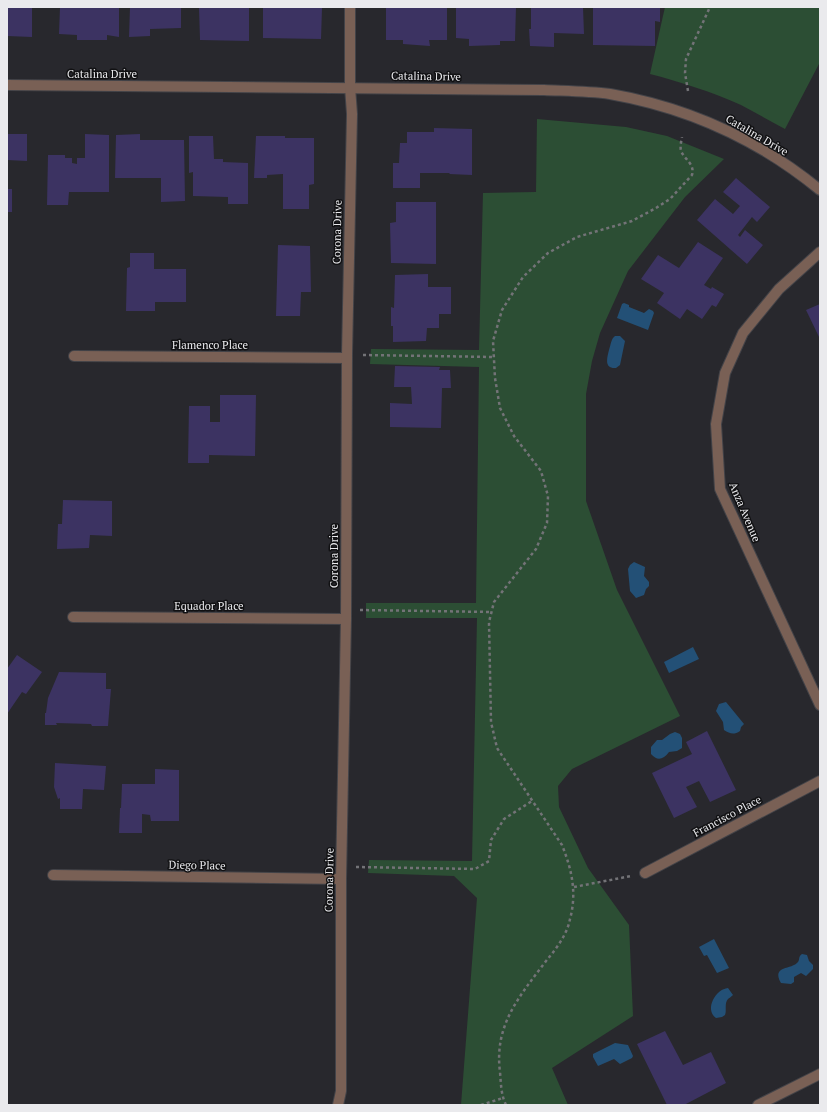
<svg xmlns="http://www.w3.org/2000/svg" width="827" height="1112" font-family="'PT Serif',serif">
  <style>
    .green { fill: #2c4e34 }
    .water { fill: #235076 }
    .building { fill: #3c3362 }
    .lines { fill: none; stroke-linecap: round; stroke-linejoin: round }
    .minor-casing { stroke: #434348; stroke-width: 12 }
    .path { stroke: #737377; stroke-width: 2.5; stroke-dasharray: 3 3; stroke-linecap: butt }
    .minor { stroke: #796055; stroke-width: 10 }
    .labels { text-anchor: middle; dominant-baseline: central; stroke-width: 3; stroke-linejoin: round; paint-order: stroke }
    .street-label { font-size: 11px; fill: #eaeaed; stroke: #111113 }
  </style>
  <rect width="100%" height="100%" fill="#28282d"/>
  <g class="green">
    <path d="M665,7H820V62L785,129C770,121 756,113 741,105C712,92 681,82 650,74Z"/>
    <path d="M537,119L626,127L667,136L724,159L685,197L628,271L600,333L592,361L586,394V501L617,590L680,716L572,769L558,786L559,807L588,868L629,925L633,1016L552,1068L568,1105H461L477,898L454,876L368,873L369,860L472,861L477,618H366V603H476L479,367L370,364L371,349L479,350L483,193L536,192Z"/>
  </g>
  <g class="water">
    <path d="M624,303L629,305V307L644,313L649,309L653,311L654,313L648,330L617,318L622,304Z"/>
    <path d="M615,336H620L625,341L620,365L616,368C604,369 607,358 609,350C611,344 611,339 615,336Z"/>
    <path d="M634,562L645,567L644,576L649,582V586L646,589L644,595L636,598L630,591L628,569L630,565Z"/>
    <path d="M693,647L699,659L669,673L664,662Z"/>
    <path d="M726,702L744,724L741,727L740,731C734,735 730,734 724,730L723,722L716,711L719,704Z"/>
    <path d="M675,732L680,734L682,738V748L677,751L669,752C663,760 657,761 651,754V747L657,740H662L670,734Z"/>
    <path d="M714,939L729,968L717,973L707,955L704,956L699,947Z"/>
    <path d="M802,954L807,955L809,961L813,965V969L806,976L801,973L794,977V982L791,984L781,983C771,965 792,970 798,962C800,959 798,957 802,954Z"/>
    <path d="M728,988L733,995C731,997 729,998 728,999C724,1003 727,1011 725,1015L722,1017L716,1018C704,1009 716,989 728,988Z"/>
    <path d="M615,1043L628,1045L633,1056L632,1058L620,1064L614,1059L598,1066L593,1057V1054Z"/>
  </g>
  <g class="building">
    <path d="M7,7H32V37L7,36Z"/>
    <path d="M60,7H119V37L107,35V40H77V35L59,34Z"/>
    <path d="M130,7H181V28L150,29V36L129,37Z"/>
    <path d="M199,7H249V41L200,40Z"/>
    <path d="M263,7H322L321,39L263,38Z"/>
    <path d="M386,7H447V40H429L430,46L403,44V40H386Z"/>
    <path d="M456,7H516L515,41H500V45L469,46V39L456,38Z"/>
    <path d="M531,7H583L584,34L554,33V47L530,46L529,29H531Z"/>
    <path d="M593,7H660V22L655,21V46L593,45Z"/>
    <path d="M434,128L472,129V175L449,174L450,173H420V188H393V163H399L400,143H407V132H434Z"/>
    <path d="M7,134H27V161L7,160Z"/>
    <path d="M85,134L109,135V192H69L68,205H47L48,155H65V158H72V163L77,164V158H85Z"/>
    <path d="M140,134V140H184L185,201L161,202V178H115L116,135Z"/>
    <path d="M189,136H213L214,159H223V162L248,163V204H228V197L193,196V172L189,173Z"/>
    <path d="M256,136H285V138H314V184L309,185V209H283V174L267,175V178H254Z"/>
    <path d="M736,178L770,207L757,222L752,217L738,235L740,237L745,230L763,245L747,264L697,220L715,199L733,214L740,206L723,192Z"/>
    <rect x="7" y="189" width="5" height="23"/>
    <path d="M396,202H436V264L391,263L390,223L396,222Z"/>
    <path d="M698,242L723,258L704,285L711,289L712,287L724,294L716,307L712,305L702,319L687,309L680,319L657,303L664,293L641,279L658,255L679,268Z"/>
    <path d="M278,245L310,246L311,292H301L300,316H276Z"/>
    <path d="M130,253H154V269H186V302H155V311H126L127,268L130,267Z"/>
    <path d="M428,274V287H451V314H439V328H427L426,341L393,342V326H391V307L394,308L395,275Z"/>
    <path d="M820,304V339L806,310Z"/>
    <path d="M395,366L440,367L439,370H450L451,388H442L441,428L390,427V403L412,404L411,387H394Z"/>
    <path d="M220,395H256L255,456L209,455V463H188L189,406H210V422H220Z"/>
    <path d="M63,500L112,501V536L90,535L89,548L57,549L58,524H62Z"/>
    <path d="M17,655L42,672L26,694L22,692L7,714V669Z"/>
    <path d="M59,672L106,673V689H111L108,726H92L91,724L56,723L57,725H45V713H46L48,698Z"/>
    <path d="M707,731L736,790L710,802L699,781L686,787L697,807L674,818L652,773L692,754L686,742Z"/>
    <path d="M55,763L106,766L104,790L83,789L82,809H60V798L58,799L54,787Z"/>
    <path d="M155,769L179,770V821H151L150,815L142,814V833H119L120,808H121L122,784H155Z"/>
    <path d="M665,1031L683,1065L711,1052L726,1083L684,1105H667L637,1044Z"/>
  </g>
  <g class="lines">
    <defs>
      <g id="minor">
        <path d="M7,85L544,90C566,91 588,91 610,94C690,108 758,139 820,190"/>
        <path d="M820,252L779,289L743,333L725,373L716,424L720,489L820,705"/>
        <path d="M74,356L347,358"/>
        <path d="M73,617L346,619"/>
        <path d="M645,873L820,781"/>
        <path d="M53,875L341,879"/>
        <path d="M338,1105L341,1091V879L346,619L347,355L352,114L350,87V7"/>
        <path d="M758,1105L820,1074"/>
      </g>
    </defs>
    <use href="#minor" class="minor-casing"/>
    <g class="path">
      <path d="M688,91L685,73L686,59L710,7"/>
      <path d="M363,355L494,357"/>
      <path d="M360,610L492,612"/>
      <path d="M356,867L475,869L489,861L491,840L504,819L532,801"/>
      <path d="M574,887L631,876"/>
      <path d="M481,1105L503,1098"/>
      <path d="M506,1105C501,1095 501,1084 500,1072C494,1025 519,997 546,961C556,949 567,935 570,919C577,893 572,870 562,845L497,748L491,722L489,622L494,602L536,549L547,523L548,496L541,471L514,436L500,408L495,378L493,341L502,310L523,277L548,253L577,237L632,221L656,208L670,199L692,175C695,164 685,160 681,151C680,147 681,142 682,137"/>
    </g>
    <use href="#minor" class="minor"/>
  </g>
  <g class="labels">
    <g class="street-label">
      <text x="102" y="74">Catalina Drive</text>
      <text transform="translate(426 76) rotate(1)">Catalina Drive</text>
      <text transform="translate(757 135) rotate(30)">Catalina Drive</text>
      <text transform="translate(337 232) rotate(-89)">Corona Drive</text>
      <text x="210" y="345">Flamenco Place</text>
      <text transform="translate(745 512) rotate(67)">Anza Avenue</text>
      <text transform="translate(334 556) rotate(-90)">Corona Drive</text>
      <text x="209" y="606">Equador Place</text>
      <text transform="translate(727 816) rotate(-28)">Francisco Place</text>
      <text transform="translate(197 865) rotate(1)">Diego Place</text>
      <text transform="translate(329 880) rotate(-89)">Corona Drive</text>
    </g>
  </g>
  <rect width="827" height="1112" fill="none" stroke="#eaeaed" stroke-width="16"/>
</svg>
